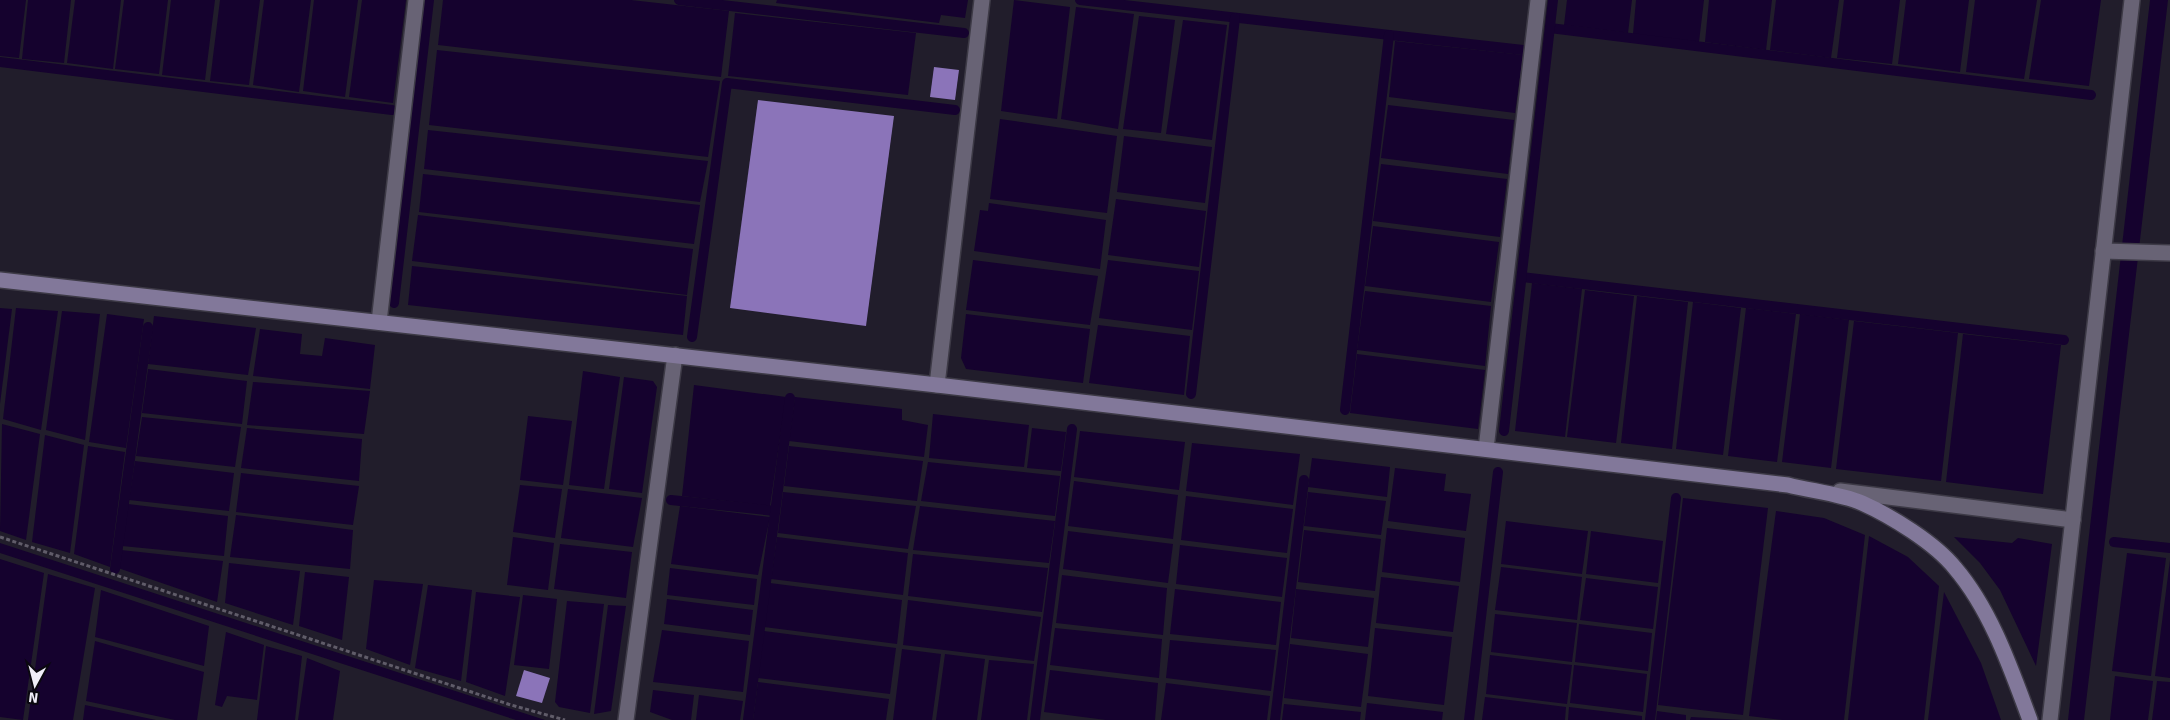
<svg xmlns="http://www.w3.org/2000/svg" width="2170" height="720" font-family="Signika,sans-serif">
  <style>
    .water { fill: #15022e }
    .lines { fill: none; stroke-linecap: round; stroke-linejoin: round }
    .stream { stroke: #15022e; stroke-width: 10 }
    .building { fill: #8b74b9 }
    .lane-casing { stroke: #3d3a46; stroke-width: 18 }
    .street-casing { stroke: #3d3a46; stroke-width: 18 }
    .secondary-casing { stroke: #3d3a46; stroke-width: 18 }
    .path { stroke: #605c69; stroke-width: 3; stroke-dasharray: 4 2.5; stroke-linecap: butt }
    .lane { stroke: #686375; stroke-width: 15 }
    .street { stroke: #686375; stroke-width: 15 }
    .secondary { stroke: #82789a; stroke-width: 15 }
  </style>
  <rect width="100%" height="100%" fill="#211d2b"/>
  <g class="water">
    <path d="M0,0H26L19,58L0,56Z"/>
    <path d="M28,0H71L64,63L22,59Z"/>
    <path d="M75,0H121L113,69L67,63Z"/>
    <path d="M124,0H168L159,74L115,69Z"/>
    <path d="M171,0H215L205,80L162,75Z"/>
    <path d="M220,0H260L249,85L210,81Z"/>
    <path d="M264,0H311L299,92L253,85Z"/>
    <path d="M314,0H358L345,97L303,91Z"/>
    <path d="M362,0H406L393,103L349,97Z"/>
    <path d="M443,0H631L729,11L721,77L438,45Z"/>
    <path d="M777,0H968L965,18L941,15L939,23L776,3Z"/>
    <path d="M1014,0L1070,7L1057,119L1001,111Z"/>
    <path d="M1567,0H1632L1628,33L1564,25Z"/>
    <path d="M1636,0H1704L1699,42L1633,34Z"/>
    <path d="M1709,0H1772L1766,50L1705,42Z"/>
    <path d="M1776,0H1839L1831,58L1770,50Z"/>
    <path d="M1844,0H1900L1892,64L1837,58Z"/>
    <path d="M1906,0H1969L1960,72L1898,64Z"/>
    <path d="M1975,0H2037L2024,79L1966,72Z"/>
    <path d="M2041,0H2101L2089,86L2029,79Z"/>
    <path d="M2150,0H2168L2084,720H2068Z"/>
    <path d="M1076,7L1134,14L1118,129L1061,119Z"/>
    <path d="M735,13L916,33L908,95L728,76Z"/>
    <path d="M1139,16L1175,20L1161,133L1123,129Z"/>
    <path d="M1183,20L1227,25L1212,140L1166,134Z"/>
    <path d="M1395,41L1523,55L1515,113L1389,97Z"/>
    <path d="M437,50L720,81L708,157L429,125Z"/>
    <path d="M1388,105L1514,120L1508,174L1381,158Z"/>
    <path d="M1000,119L1117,136L1107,213L990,199Z"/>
    <path d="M428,130L708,161L700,202L424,169Z"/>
    <path d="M1124,136L1212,147L1205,203L1117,192Z"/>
    <path d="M1381,164L1507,179L1500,237L1373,221Z"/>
    <path d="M423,174L700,205L694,244L419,212Z"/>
    <path d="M1116,199L1206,211L1199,267L1108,255Z"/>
    <path d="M989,203L1106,220L1100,269L974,251L980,210L988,211Z"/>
    <path d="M418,215L693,249L687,295L412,261Z"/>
    <path d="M1373,226L1499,242L1491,302L1365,286Z"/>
    <path d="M973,260L1098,276L1090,325L966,310Z"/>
    <path d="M1108,260L1199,271L1192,330L1099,318Z"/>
    <path d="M412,266L687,296L683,335L408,305Z"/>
    <path d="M1532,283L1582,289L1565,437L1515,431Z"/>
    <path d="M1585,290L1634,296L1616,443L1567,437Z"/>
    <path d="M1365,291L1491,306L1485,366L1357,350Z"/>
    <path d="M1637,296L1688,302L1672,449L1621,443Z"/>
    <path d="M1693,302L1741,308L1723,455L1676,449Z"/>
    <path d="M0,308L12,309L0,404Z"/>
    <path d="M16,308L58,311L41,430L3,419Z"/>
    <path d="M1746,308L1796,314L1777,462L1728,456Z"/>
    <path d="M62,311L100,314L85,440L46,430Z"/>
    <path d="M107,314L144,319L126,448L89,442Z"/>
    <path d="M966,314L1090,329L1083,383L966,369L961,358Z"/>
    <path d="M1800,314L1849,320L1831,468L1782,462Z"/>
    <path d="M154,316L256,328L248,375L148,364Z"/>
    <path d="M1854,321L1958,333L1941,481L1836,469Z"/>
    <path d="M1098,325L1190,336L1184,395L1089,383Z"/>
    <path d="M260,329L302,334L300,354L322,356L325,338L375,345L370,389L253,376Z"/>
    <path d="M1963,334L2061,345L2043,494L1946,482Z"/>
    <path d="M1357,354L1485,370L1478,429L1350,413Z"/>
    <path d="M148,369L247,381L242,424L142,413Z"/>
    <path d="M583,371L620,377L604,489L569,485Z"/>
    <path d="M624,377L653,381L657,387L642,493L609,489Z"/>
    <path d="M253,382L370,391L364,434L247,425Z"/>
    <path d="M694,385L786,397L770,506L682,496Z"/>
    <path d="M795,397L902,409V420L928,425L924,457L789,441Z"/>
    <path d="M933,414L1029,425L1024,467L929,458Z"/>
    <path d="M528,416L572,421L563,485L520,480Z"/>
    <path d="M142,417L241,427L235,467L136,456Z"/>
    <path d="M2,424L40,434L26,540L0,531Z"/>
    <path d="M247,428L362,439L359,481L241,468Z"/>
    <path d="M1032,428L1066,432L1061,471L1027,468Z"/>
    <path d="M1080,431L1185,442L1179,490L1074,477Z"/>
    <path d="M45,435L84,445L70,553L32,542Z"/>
    <path d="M1192,443L1300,454L1293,505L1186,491Z"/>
    <path d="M88,446L125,452L110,567L74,554Z"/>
    <path d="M789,446L923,461L917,501L784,486Z"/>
    <path d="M1312,458L1390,467L1387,497L1308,487Z"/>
    <path d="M135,461L234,473L229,511L129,500Z"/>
    <path d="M928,462L1060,476L1055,516L921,501Z"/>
    <path d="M1395,468L1446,474L1444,491L1471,494L1466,531L1388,521Z"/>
    <path d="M241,473L359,486L353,525L236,512Z"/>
    <path d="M1074,481L1178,495L1173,539L1068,526Z"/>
    <path d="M520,485L562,489L555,538L513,532Z"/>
    <path d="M568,489L642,498L633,547L561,538Z"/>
    <path d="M783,492L916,506L908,549L778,533Z"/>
    <path d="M1308,492L1386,501L1381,535L1304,526Z"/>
    <path d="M1186,496L1293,509L1287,553L1181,540Z"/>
    <path d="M1683,498L1768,508L1743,715L1658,705Z"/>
    <path d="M128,504L228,516L224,556L122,546Z"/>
    <path d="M680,506L770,517L758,575L671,564Z"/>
    <path d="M920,506L1055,521L1049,563L913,550Z"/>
    <path d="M1776,511L1824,518L1865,535L1844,720H1783L1749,716Z"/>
    <path d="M236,515L353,530L350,569L230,557Z"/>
    <path d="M1506,521L1588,531L1582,574L1501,564Z"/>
    <path d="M1387,528L1465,538L1460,582L1382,572Z"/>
    <path d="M1304,530L1381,539L1375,591L1298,582Z"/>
    <path d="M1068,531L1173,544L1168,583L1063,569Z"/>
    <path d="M1591,531L1663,541L1658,583L1586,574Z"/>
    <path d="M1869,536L1908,557L1939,586L1924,720H1848Z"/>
    <path d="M513,537L554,543L548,590L507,585Z"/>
    <path d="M777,537L908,553L903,595L771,579Z"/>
    <path d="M1954,537L2012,543L2018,538L2052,544L2036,666L2000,590L1980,563Z"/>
    <path d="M0,543L545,720H516L0,553Z"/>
    <path d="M560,544L632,552L626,598L554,589Z"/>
    <path d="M1180,545L1287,558L1282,597L1176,584Z"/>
    <path d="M121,550L223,561L217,602L118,568Z"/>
    <path d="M2127,553L2166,558L2151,676L2112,671Z"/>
    <path d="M913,554L1048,568L1042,612L908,596Z"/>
    <path d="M0,559L44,573L23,720L0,717Z"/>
    <path d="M2170,560V678L2155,676Z"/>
    <path d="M229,563L300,571L293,625L225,603Z"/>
    <path d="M1501,567L1582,577L1577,620L1495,610Z"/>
    <path d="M670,568L757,579L754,605L667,595Z"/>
    <path d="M305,572L349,577L342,640L299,626Z"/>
    <path d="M48,574L95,588L73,720H28Z"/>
    <path d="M1062,575L1167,588L1163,635L1056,623Z"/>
    <path d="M1381,577L1459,586L1453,632L1376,623Z"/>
    <path d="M1586,578L1658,587L1653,629L1580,620Z"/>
    <path d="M374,580L423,584L410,665L366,649Z"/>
    <path d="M770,583L902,600L897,644L764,627Z"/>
    <path d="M428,585L472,590L461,681L415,668Z"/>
    <path d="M1175,589L1281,602L1276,645L1170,634Z"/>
    <path d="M1296,589L1374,598L1368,647L1291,638Z"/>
    <path d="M101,590L209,626L204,666L95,637Z"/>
    <path d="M476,592L520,597L505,696L466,682Z"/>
    <path d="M1944,592L1981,663L2001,720H1928Z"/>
    <path d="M523,595L557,599L549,669L514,665Z"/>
    <path d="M667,599L753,610L750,635L664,624Z"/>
    <path d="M908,600L1041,617L1034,661L903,645Z"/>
    <path d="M567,601L604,604L590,713L559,707L555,702Z"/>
    <path d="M608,605L626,606L611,711L594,714Z"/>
    <path d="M1495,614L1577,623L1572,662L1491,652Z"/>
    <path d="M1579,624L1652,633L1648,671L1575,662Z"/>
    <path d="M1055,628L1162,639L1159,678L1050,665Z"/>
    <path d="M1375,628L1452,637L1444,705L1368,696Z"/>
    <path d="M662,630L749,641L743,692L653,682Z"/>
    <path d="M764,631L896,648L890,694L758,678Z"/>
    <path d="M226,632L264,645L257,700L227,696L222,707L215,705Z"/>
    <path d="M1170,640L1276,650L1271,691L1166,678Z"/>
    <path d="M95,641L204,672L197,720H175L86,701Z"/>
    <path d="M1290,644L1368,654L1361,707L1284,698Z"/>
    <path d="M266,646L302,656L295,720H257Z"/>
    <path d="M902,649L941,654L932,720H893Z"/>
    <path d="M945,654L985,659L977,720H936Z"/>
    <path d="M1490,655L1572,665L1567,704L1486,694Z"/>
    <path d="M307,658L340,671L333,720H298Z"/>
    <path d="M989,660L1034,664L1027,720H981Z"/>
    <path d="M1574,665L1647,674L1643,712L1570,703Z"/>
    <path d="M1050,670L1158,683L1155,720H1106L1044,712Z"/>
    <path d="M2115,676L2153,681L2148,720H2110Z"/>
    <path d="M2157,681L2170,682V720H2152Z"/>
    <path d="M758,682L889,699L886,720H753Z"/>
    <path d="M1166,683L1270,696L1267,720H1161Z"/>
    <path d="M653,690L694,695L691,720H672L650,712Z"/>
    <path d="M699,695L743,701L740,720H696Z"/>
    <path d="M1485,697L1566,707L1565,720H1482Z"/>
    <path d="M1367,703L1443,712L1442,720H1365Z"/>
    <path d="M1284,704L1361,712L1360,720H1282Z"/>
    <path d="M85,705L156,720H83Z"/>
    <path d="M1569,707L1642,716V720H1568Z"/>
    <path d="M1657,711L1686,715V720H1656Z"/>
    <path d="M1691,717L1743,720H1690Z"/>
  </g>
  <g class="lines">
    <g class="stream">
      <path d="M679,0L964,33"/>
      <path d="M1080,0L1523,50"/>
      <path d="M1550,28L2091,95"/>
      <path d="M0,62L392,110"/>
      <path d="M1522,277L2064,340"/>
      <path d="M394,303L429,0"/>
      <path d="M692,337L727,83L955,110"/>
      <path d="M1191,394L1235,18"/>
      <path d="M1345,410L1389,35"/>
      <path d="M1504,431L1553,0"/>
      <path d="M671,500L775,511"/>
      <path d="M2114,542L2170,548"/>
      <path d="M115,569L148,327"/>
      <path d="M748,720L790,398"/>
      <path d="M1035,720L1072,429"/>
      <path d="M1275,720L1304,480"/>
      <path d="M1469,720L1498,472"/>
      <path d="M1650,720L1676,498"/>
    </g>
  </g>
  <g class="building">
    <path d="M934,67L959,70L955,100L930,97Z"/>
    <path d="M758,100L894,116L866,326L730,308Z"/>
    <path d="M524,670L550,678L542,703L516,696Z"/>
  </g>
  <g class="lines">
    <defs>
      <path id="lane" d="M2103,251L2170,253"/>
      <g id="street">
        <path d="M379,322L416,0"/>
        <path d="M937,385L982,0"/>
        <path d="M1486,449L1538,0"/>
        <path d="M1840,491L2073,520"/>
        <path d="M626,720L675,355"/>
        <path d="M2050,720L2132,0"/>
      </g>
      <path id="secondary" d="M0,280L937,385L1788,485C1811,491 1841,494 1862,503C1891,516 1935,543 1955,568C1991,610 2011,669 2030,720"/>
    </defs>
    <use href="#lane" class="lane-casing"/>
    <use href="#street" class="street-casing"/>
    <use href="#secondary" class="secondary-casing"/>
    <path class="path" d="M0,537L511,705L565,720"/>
    <use href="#lane" class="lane"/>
    <use href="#street" class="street"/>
    <use href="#secondary" class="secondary"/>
  </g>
  <g transform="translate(35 685) rotate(187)" stroke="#0a080f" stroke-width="4" paint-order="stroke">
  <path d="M0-4L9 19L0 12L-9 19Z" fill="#f0eef8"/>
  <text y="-8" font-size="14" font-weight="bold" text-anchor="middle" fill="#f0eef8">N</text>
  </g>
</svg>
